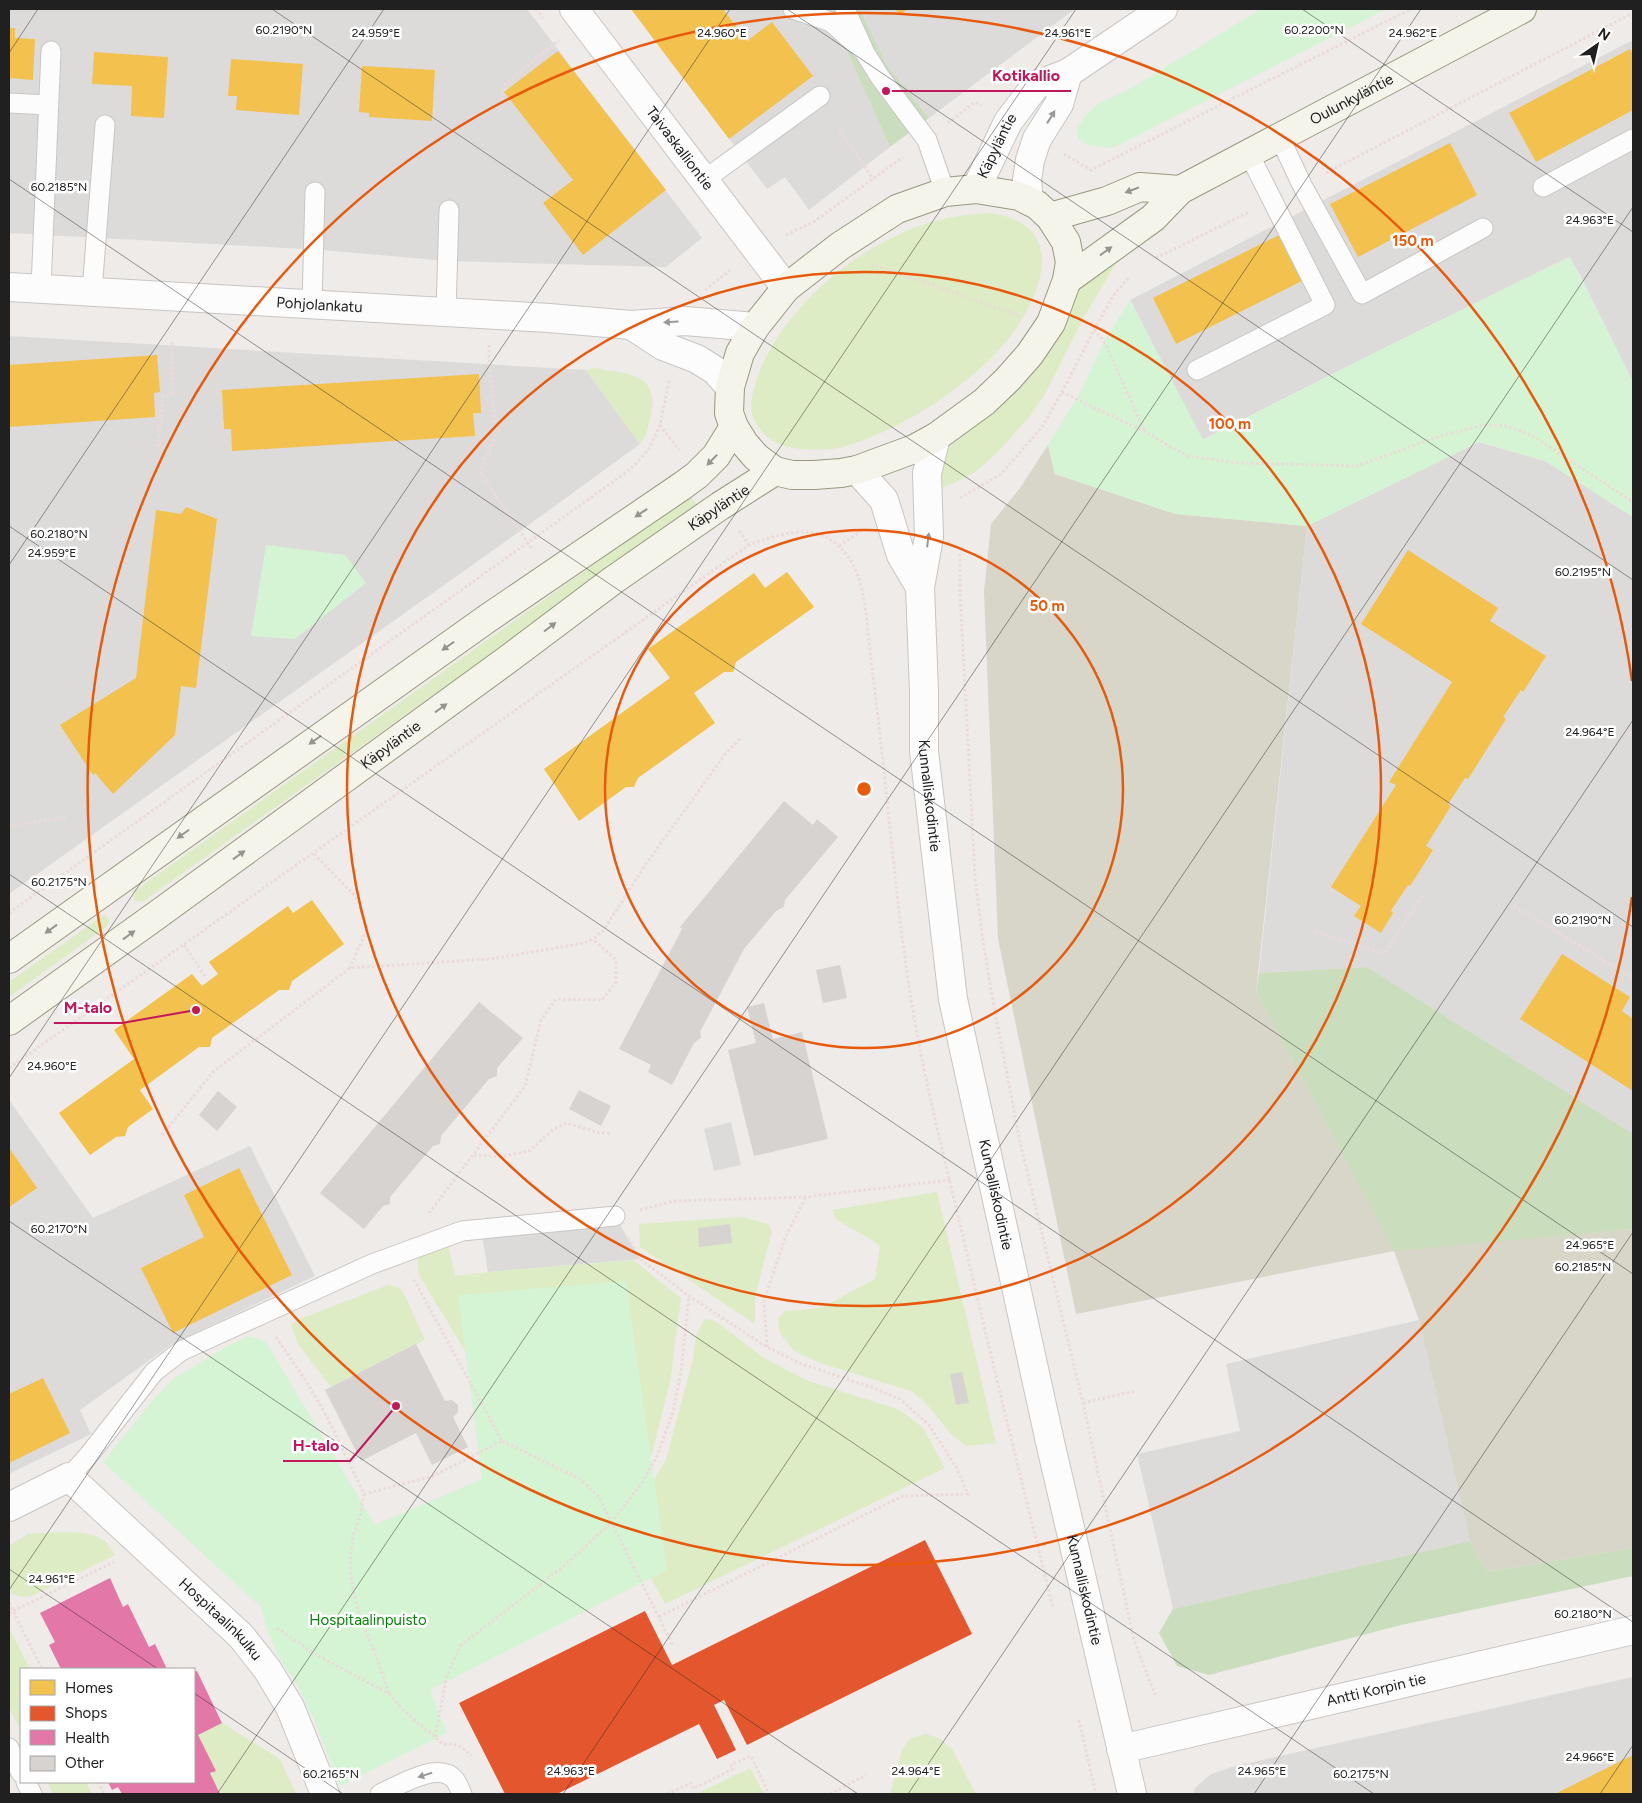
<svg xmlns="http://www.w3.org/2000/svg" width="1642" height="1803" font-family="Figtree,sans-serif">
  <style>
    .residential { fill: #dddbda }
    .religious { fill: #dcdbda }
    .construction { fill: #d8d6c9 }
    .grass { fill: #ddecc5 }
    .forest { fill: #caddbc }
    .park { fill: #d5f4d3 }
    .homes { fill: #f2c14e }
    .shops { fill: #e4572e }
    .health { fill: #e377a8 }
    .building { fill: #d6d3d1 }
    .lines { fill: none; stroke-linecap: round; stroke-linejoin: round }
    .service-casing { stroke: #c7c6c4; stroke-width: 21 }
    .minor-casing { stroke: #c7c6c4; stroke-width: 30 }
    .tertiary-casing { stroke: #c7c6c4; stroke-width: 30 }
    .secondary-casing { stroke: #99987f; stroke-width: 30 }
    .path { stroke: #ecdad9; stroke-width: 3; stroke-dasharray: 2.5 2.5; stroke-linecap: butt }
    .service { stroke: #fcfcfc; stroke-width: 19 }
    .minor { stroke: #fcfcfc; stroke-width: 28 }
    .tertiary { stroke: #fcfcfc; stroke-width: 28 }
    .secondary { stroke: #f4f4eb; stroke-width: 28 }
    .oneway { fill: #999 }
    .oneway2 { fill: #959590 }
    .ticks { fill: none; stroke: #202020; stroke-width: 1; stroke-opacity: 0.45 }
    .ring { fill: none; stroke: #e8590c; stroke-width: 2.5 }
    .labels { text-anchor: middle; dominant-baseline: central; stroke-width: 5; stroke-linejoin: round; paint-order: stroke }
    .street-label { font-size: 15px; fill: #202020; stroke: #fff }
    .park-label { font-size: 15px; fill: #068508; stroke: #fff }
    .ticks-label { font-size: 12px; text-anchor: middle; fill: #202020; stroke: #fff; stroke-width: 5; stroke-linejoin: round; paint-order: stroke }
    .centre { fill: #e8590c; stroke: #fff; stroke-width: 2.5 }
    .ring-label { font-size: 15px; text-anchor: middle; font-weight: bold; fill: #e8590c; stroke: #fff; stroke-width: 5; stroke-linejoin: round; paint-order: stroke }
    .leader { fill: none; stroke: #c2185b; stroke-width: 2 }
    .callout-dot { fill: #c2185b; stroke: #fff; stroke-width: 2 }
    .callout-label { font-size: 16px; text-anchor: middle; font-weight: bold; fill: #c2185b; stroke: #fff; stroke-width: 5; stroke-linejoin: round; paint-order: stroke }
  </style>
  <rect width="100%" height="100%" fill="#eeebe8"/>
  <g class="residential">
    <path d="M9,9H527L702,238L666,267L447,261L322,250L9,233Z"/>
    <path d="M631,9H828L890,147L809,210L785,177L767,189Z"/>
    <path d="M860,9H1075L929,118L886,64Z"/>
    <path d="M1633,40V382L1580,275L1569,257L1378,351L1202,440L1130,300Z"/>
    <path d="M9,336L586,370L640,444L530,524L9,894Z"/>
    <path d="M1479,442L1545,461L1633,517V1134L1367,967L1259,973L1307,526Z"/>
    <path d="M9,1100L93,1218L250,1146L315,1276L172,1344L80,1410L91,1434L9,1474Z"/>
    <path d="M1633,1677V1794H1193L1195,1788L1211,1774L1235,1766Z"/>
  </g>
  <g class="religious">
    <path d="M820,96L842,126L767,180L746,150Z"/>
    <path d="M1563,476L1633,520V567L1591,635L1497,573Z"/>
    <path d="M1633,649V788L1533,950L1471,912Z"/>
    <path d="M1569,660L1594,677L1447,910L1423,894Z"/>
    <path d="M731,1122L741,1165L714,1171L704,1129Z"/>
    <path d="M615,1216L640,1259L488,1272L481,1229Z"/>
    <path d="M1419,1320L1470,1541L1173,1609L1137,1454L1240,1431L1226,1364Z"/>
    <path d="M1633,1682V1721L1475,1761L1482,1794H1200L1211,1782L1229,1772Z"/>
  </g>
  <path class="construction" d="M1048,445L1055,474L1175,514L1307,526L1256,992L1394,1250L1633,1229V1548L1487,1572L1470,1541L1419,1320L1394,1251L1076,1314L998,939L984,592L991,524L1020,488Z"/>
  <g class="grass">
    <path d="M990,213C1066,224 1045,289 1012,334C1001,349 985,365 970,377C933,407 895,430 850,445C831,451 809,451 789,447C774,444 762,435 755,421C748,408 752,395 756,382C771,333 815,286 857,258C902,229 936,216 990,213Z"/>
    <path d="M1119,258L1084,317L1044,396L1031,415L996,454L975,472L956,482L937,490L941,459L948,448L1008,399L1043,360L1064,325L1083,282Z"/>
    <path d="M594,368C626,374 660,372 651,415C648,425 647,437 640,444L586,370Z"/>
    <path d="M690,496L698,507L145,900L142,902L134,900L133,895L136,890Z"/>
    <path d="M104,915L108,918L109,921L106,927L9,997V982Z"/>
    <path d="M937,1192L996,1443L966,1446L951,1434L925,1402L911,1391L820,1363L794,1351L780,1333L778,1318L785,1311L804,1310L823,1307L875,1279L880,1246L872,1240L837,1220L832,1210Z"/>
    <path d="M742,1217L768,1224L772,1231L755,1297V1324L640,1247L639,1224Z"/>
    <path d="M448,1244L455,1276L488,1272L633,1260L681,1298L670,1382L651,1457L502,1411L419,1275L417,1254Z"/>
    <path d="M388,1285L397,1287L403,1292L425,1340L331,1387L298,1344L291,1325L295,1321Z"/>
    <path d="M705,1319L715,1321L764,1358L806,1380L900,1410L923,1428L945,1468L665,1604L622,1523L645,1494L666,1460L693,1359L697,1332Z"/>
    <path d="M41,1533C60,1533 86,1529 103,1540C108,1543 111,1549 115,1555L32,1596L22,1597L12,1594L9,1588V1546L28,1534Z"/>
    <path d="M9,1628L30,1669H21V1726L19,1727L9,1707Z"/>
    <path d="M222,1723L280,1759L296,1794H220L210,1773L215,1771L198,1735Z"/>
    <path d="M925,1734L939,1738L952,1749L976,1794H891V1789L902,1750L910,1739Z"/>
    <path d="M750,1768L764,1794H696Z"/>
    <path d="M47,1782H86L92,1794H53Z"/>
  </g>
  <g class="forest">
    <path d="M828,9H860L886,64L929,118L890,147Z"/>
    <path d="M1367,967L1633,1134V1229L1394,1251L1256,992L1259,973Z"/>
    <path d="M1470,1541L1487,1572L1633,1548V1576L1401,1625L1209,1675L1177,1666L1159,1633L1173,1609Z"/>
  </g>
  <g class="park">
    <path d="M1261,9H1386L1113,148L1087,145L1078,138L1077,128L1086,115L1099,103L1130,89Z"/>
    <path d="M1570,257L1633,382V517L1545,461L1479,442L1307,526L1176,514L1055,474L1048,445L1081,391L1104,341L1130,300L1203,440L1378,351Z"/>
    <path d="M266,545L345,555L366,583L295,639L251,636Z"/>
    <path d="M626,1281L667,1570L430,1690L447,1733L340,1786L313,1717L297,1685L276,1652L266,1626L261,1607L103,1462L153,1400L172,1380L227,1346L250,1336L266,1342L375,1525L482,1479L458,1295Z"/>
  </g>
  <g class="homes">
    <path d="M631,9H723L747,41L772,22L813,76L729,139Z"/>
    <path d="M895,9H908L900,15Z"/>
    <path d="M9,28H15V38L35,39L33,80L9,78Z"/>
    <path d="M1630,49L1633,54V110L1536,162L1509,113Z"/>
    <path d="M558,51L666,190L583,255L543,203L573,180L504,92Z"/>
    <path d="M94,52L168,57L164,118L131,116L132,86L92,84Z"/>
    <path d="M231,59L303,64L299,115L236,110L237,96H228Z"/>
    <path d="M362,66L435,70L432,121L369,117V113L359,112Z"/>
    <path d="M1450,143L1477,195L1358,257L1330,204Z"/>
    <path d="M1279,235L1302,281L1176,344L1153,298Z"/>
    <path d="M157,355L160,392L154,393L155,417L9,427V365Z"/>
    <path d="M479,374L481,413H473L475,436L232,451L231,429H224L222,390Z"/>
    <path d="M186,507L217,519L196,688L181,686L175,735L113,794L95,773L93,775L60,725L136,678L156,510L181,514Z"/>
    <path d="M1408,550L1498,608L1490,621L1546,656L1523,692L1521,690L1503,717L1506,719L1468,779L1465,778L1448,804L1451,806L1426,846L1433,850L1410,886L1408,885L1394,906L1391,911L1393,913L1381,933L1354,916L1361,906L1331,887L1396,785L1389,782L1452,682L1361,624Z"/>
    <path d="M787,572L814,607L736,662L733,672H724L694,693L715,723L638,778L634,787H626L579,821L544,769L670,678L648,649L754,573L765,588Z"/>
    <path d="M312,900L344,944L292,981L289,990H279L212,1038L210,1047H199L140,1090L153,1109L128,1127L125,1136L116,1137L90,1155L59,1113L134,1059L114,1030L192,974L202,986L218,974L209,962L288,906L293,913Z"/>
    <path d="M1562,954L1630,997L1622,1011L1633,1019V1091L1520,1019Z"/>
    <path d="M9,1148L37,1188L9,1207Z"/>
    <path d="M239,1168L292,1275L173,1333L141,1268L204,1237L184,1195Z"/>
    <path d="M43,1378L70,1433L9,1463V1394Z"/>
    <path d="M1633,1755V1794H1555Z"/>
  </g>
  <path class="shops" d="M925,1540L972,1634L747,1745L724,1700L714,1705L736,1750L717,1759L699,1724L557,1794H505L459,1703L645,1611L672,1665Z"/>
  <g class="health">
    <path d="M110,1578L123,1607L128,1604L149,1647L155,1644L167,1669H61L49,1645L55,1642L40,1613Z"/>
    <path d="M197,1671L222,1723L198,1735L216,1771L210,1773L220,1794H122L118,1787L112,1790L108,1782H194V1672Z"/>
  </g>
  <g class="building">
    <path d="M784,801L813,825L817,819L838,837L785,900L784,907L776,911L744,949L700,1032L701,1038L694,1043L672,1085L648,1072L651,1065L619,1049L682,929L680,927Z"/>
    <path d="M840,965L847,998L823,1003L816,970Z"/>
    <path d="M479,1002L523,1038L497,1068V1076L489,1079L441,1136L440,1144L433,1146L390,1197V1204L383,1206L364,1229L320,1193Z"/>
    <path d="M764,1003L773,1039L802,1032L828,1139L754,1156L728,1050L756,1043L747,1007Z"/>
    <path d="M579,1090L611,1106L601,1126L569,1109Z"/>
    <path d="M218,1091L237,1107L217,1131L199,1115Z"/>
    <path d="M730,1224L732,1243L699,1247L698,1228Z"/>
    <path d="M416,1344L445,1401L452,1400L458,1405V1412L453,1417L468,1447L432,1465L416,1433L361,1461L325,1390Z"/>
    <path d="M962,1372L969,1403L956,1405L950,1374Z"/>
  </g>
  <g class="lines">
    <defs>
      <g id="service">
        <path d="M793,9L831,22L861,49"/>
        <path d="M845,9L865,53L880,77L927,140L945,192"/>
        <path d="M9,103L48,105"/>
        <path d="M1280,138L1302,185L1362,294L1483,228"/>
        <path d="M704,180L820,96"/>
        <path d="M1543,187L1633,139"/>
        <path d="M41,288L51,51"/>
        <path d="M92,291L105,125"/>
        <path d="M312,304L315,192"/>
        <path d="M446,312L449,210"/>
        <path d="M1197,370L1325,305L1249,154"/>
        <path d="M69,1477L88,1456L154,1372L181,1351L372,1264L462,1231L615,1216"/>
        <path d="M9,1748L21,1773"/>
        <path d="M26,1782L32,1794"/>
        <path d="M380,1794C398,1786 439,1760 455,1780C458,1784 460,1790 462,1794"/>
      </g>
      <g id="minor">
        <path id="s1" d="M574,9L786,288"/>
        <path id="s2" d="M976,189L1008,122L1036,85L1068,73L1163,9"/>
        <path d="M1029,201L1027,180L1030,160L1037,139L1059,104L1068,73"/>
        <path id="s3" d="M9,1507L69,1477L241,1636L267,1669L290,1707L325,1794"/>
        <path id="s4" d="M1121,1749L1633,1630"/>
      </g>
      <g id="tertiary">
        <path id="s5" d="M9,287L549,318L631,325L685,321L755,327"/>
        <path d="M631,325L663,346L697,359L716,371L730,387"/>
        <path id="s6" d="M936,437L927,473L929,537L920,587L924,692V751L953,999L1050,1442L1132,1794"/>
        <path d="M857,470L884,500L901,555L920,587"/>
      </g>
      <g id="secondary">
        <path d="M976,189L1019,196L1037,205L1050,217L1066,242L1070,262L1067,280L1051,323L1030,354L1008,379L984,402L936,437L914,449L857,470L841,473L814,475H792L775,471L756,457L744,443L734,427L729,413L730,387L740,353L755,327L786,288L840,246L897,209L945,192Z"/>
        <path d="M1050,217L1107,201L1140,187L1180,190"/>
        <path id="s7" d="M1067,280L1153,218L1180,190L1522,9"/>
        <path d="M9,959L488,618L682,486L697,475L716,456L734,427"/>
        <path id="s8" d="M9,1021L157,915L511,657L612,581L720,506L775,471"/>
      </g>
    </defs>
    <use href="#service" class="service-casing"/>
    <use href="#minor" class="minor-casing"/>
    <use href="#tertiary" class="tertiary-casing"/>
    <use href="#secondary" class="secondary-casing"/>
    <g class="path">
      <path d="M536,9L543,18"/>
      <path d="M501,110V99L506,83L559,40"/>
      <path d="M948,123L975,102L981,106"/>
      <path d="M839,129L873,179"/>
      <path d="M1064,154L1091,170L1411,9"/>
      <path d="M1326,173L1633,13"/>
      <path d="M786,235L815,221L903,157"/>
      <path d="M1156,258L1249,212"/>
      <path d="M871,264L1019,315"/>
      <path d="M705,290L732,269"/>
      <path d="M1094,330L1104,341L1145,432"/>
      <path d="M489,345V358L496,435L480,472L532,549"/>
      <path d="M669,381L660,425L679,450"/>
      <path d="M1062,392L1145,432L1187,456L1239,463L1356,466L1447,434L1484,425L1507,426L1531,435L1633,502"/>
      <path d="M158,447L163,396L172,394V340"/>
      <path d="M960,498L1000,475L1042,427L1062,392L1094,330L1113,296L1129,277"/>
      <path d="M739,531L749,545"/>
      <path d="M839,546L861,531"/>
      <path d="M960,554V593L975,878L982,934L992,996L1020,1142L1083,1403L1134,1640L1156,1697"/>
      <path d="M1625,730L1633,735"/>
      <path d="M9,826L67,817"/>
      <path d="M314,854L357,898L367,929L350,968"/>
      <path d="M1514,906L1633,978"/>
      <path d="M9,913L628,471C646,455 651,447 660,425"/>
      <path d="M1315,931L1384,954L1423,894"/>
      <path d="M184,945L205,976"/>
      <path d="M9,1068L749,545C789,530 828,519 853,565C867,589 868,640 872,669C887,781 894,894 912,1005C925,1084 945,1160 963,1237C992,1361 1022,1484 1053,1607"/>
      <path d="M162,1135L214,1071L350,968L490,959L580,944L593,939L603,931L646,864L726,753L740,739"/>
      <path d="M474,1155L501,1157L529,1151L554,1129L567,1123L599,1133H612"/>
      <path d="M640,1210L674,1201L806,1197L950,1180"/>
      <path d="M429,1213L525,1086L541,1020L556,999L602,1000L616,982V960L593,939"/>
      <path d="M628,1238L640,1259L689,1296L767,1347L799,1363L871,1387L900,1399L929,1425L956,1467L968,1494L903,1496L658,1617"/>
      <path d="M276,1337L306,1381L327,1417L364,1494L360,1517L353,1536L350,1560L352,1584L359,1614L375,1653L389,1694"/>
      <path d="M767,1347L764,1300L786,1236L806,1197"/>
      <path d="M1083,1403L1135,1391"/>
      <path d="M502,1441L579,1478L599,1497L673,1646"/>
      <path d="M364,1494L433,1476L502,1441L413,1278"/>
      <path d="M9,1603L42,1669"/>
      <path d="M9,1613L114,1562"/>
      <path d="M277,1628L315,1654L389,1694L405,1712L443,1744H454L462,1747L471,1756"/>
      <path d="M1079,1720L1096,1794"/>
      <path d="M435,1737L447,1675L461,1645L559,1570L611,1523L642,1483L657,1456L673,1412L681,1372L689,1296"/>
      <path d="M98,1782L104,1794"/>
      <path d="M667,1794L691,1783L693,1789L733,1769L731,1765L751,1756L769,1794"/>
      <path d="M830,1794L866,1775"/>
    </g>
    <use href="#service" class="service"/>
    <use href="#minor" class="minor"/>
    <use href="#tertiary" class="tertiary"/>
    <use href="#secondary" class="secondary"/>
  </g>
  <defs><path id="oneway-solid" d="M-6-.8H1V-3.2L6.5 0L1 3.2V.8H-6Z" transform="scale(1.25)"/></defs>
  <g class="oneway">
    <use href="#oneway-solid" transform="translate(1051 117) rotate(-58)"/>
    <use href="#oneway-solid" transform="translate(671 322) rotate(176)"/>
    <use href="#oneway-solid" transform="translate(928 540) rotate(-83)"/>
    <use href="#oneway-solid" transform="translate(425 1775) rotate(162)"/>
  </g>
  <g class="oneway2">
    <use href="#oneway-solid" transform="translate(1132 190) rotate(159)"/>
    <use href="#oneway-solid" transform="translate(1106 251) rotate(-36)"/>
    <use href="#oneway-solid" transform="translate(712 460) rotate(134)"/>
    <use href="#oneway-solid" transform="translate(641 513) rotate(146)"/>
    <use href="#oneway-solid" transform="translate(550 627) rotate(-37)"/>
    <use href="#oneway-solid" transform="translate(448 646) rotate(145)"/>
    <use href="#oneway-solid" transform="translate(441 708) rotate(-36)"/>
    <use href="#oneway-solid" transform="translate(315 740) rotate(145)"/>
    <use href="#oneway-solid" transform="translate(183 834) rotate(145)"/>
    <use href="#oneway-solid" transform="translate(239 855) rotate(-36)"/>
    <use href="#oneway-solid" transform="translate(51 929) rotate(144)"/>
    <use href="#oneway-solid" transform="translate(129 935) rotate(-36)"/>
  </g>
  <path class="ticks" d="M272,9L1633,927M787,9L1633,580M1302,9L1633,232M9,53L38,9M9,179L1633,1274M9,526L1633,1622M9,565L384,9M9,874L1374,1794M9,1078L730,9M9,1221L858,1794M9,1569L158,1669M9,1590L1076,9M194,1693L343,1794M217,1794L1421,9M563,1794L1633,207M908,1794L1633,720M1254,1794L1633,1232M1600,1794L1633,1745"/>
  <g class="ring">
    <circle cx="864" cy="789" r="259"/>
    <circle cx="864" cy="789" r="517"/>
    <path d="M1632 897A776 776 0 1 1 1632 681"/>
  </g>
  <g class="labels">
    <g class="street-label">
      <text stroke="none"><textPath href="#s7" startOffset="339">Oulunkyläntie</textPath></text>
      <text stroke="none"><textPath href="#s2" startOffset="48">Käpyläntie</textPath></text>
      <text stroke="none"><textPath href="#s1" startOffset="175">Taivaskalliontie</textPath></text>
      <text stroke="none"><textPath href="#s5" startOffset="311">Pohjolankatu</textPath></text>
      <text stroke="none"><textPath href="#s8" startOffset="876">Käpyläntie</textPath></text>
      <text stroke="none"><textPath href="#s8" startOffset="471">Käpyläntie</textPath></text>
      <text stroke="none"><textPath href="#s6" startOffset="361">Kunnalliskodintie</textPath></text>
      <text stroke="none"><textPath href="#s6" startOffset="766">Kunnalliskodintie</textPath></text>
      <text stroke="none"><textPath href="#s6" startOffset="1171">Kunnalliskodintie</textPath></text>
      <text stroke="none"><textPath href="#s3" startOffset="275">Hospitaalinkulku</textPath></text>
      <text stroke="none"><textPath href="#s4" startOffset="262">Antti Korpin tie</textPath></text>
    </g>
    <g class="park-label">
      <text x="368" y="1620">Hospitaalinpuisto</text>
    </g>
  </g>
  <g class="ticks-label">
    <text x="284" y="34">60.2190°N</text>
    <text x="1314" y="34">60.2200°N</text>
    <text x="376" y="37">24.959°E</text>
    <text x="722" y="37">24.960°E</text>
    <text x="1068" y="37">24.961°E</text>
    <text x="1413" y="37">24.962°E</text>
    <text x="59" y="191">60.2185°N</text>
    <text x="1590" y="224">24.963°E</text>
    <text x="59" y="538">60.2180°N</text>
    <text x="52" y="557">24.959°E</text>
    <text x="1583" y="576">60.2195°N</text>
    <text x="1590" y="736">24.964°E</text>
    <text x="59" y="886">60.2175°N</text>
    <text x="1583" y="924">60.2190°N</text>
    <text x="52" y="1070">24.960°E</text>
    <text x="59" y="1233">60.2170°N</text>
    <text x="1590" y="1249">24.965°E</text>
    <text x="1583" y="1271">60.2185°N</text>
    <text x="52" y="1583">24.961°E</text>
    <text x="1583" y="1618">60.2180°N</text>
    <text x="1590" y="1761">24.966°E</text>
    <text x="571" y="1775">24.963°E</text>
    <text x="916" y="1775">24.964°E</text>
    <text x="1262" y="1775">24.965°E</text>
    <text x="331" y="1778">60.2165°N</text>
    <text x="1361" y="1778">60.2175°N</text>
  </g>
  <circle cx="864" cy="789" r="8" class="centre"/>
  <g class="ring-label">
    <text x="1413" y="246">150 m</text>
    <text x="1230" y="429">100 m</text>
    <text x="1047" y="611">50 m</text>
  </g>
  <path class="leader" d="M886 91L982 91H1071M196 1010L122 1023H54M396 1406L350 1461H283"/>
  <g class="callout-dot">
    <circle cx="886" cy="91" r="5"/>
    <circle cx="196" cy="1010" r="5"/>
    <circle cx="396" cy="1406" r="5"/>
  </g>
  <g class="callout-label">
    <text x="1026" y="81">Kotikallio</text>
    <text x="88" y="1013">M-talo</text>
    <text x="316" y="1451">H-talo</text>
  </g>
  <rect width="1642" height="1803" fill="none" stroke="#202020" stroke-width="20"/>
  <rect x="20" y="1668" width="175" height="115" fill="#ffffff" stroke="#a6a6a6"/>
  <rect x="30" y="1680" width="25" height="15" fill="#f2c14e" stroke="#a6a6a6"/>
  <text x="65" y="1693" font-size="15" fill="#202020">Homes</text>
  <rect x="30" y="1706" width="25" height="15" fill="#e4572e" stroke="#a6a6a6"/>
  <text x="65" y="1718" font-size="15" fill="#202020">Shops</text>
  <rect x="30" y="1730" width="25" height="15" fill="#e377a8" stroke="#a6a6a6"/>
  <text x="65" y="1743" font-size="15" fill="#202020">Health</text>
  <rect x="30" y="1756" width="25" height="15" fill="#d6d3d1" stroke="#a6a6a6"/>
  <text x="65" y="1768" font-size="15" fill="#202020">Other</text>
  <g transform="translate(1597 45) rotate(34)" stroke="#ffffff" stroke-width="4" paint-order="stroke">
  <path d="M0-4L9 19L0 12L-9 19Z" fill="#202020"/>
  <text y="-8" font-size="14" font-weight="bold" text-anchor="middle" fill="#202020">N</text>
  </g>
</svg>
